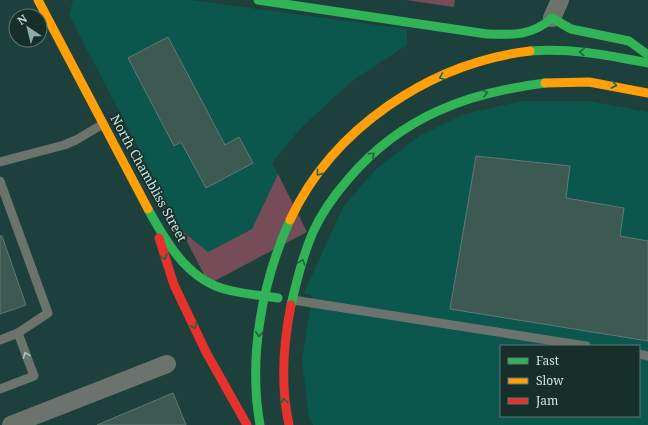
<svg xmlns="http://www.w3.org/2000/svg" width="648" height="425" font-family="'Noto Serif',serif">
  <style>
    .built { fill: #0b564d; fill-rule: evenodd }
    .green { fill: #744d59 }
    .building { fill: #3c5a52; stroke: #617a74 }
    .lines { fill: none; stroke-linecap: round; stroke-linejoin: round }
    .lane { stroke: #6c736d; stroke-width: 9 }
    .street { stroke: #6c736d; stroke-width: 18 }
    .fast { stroke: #30b455; stroke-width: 9 }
    .slow { stroke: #ff9f0a; stroke-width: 9 }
    .jam { stroke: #e5322d; stroke-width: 9 }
    .oneway { stroke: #21643c }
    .oneway2 { stroke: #aec4be }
    .labels { text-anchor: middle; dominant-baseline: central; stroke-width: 3.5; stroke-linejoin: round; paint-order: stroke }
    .street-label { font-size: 13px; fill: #cae7e1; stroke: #172f2b }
  </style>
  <rect width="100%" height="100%" fill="#1d403c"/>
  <g class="built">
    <path d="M73,0H191L407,29V45L352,81L299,130L272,163L278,174L252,229L208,252L181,230L69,15Z"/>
    <path d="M522,101H589L648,112V425H313L309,418L302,360L312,296L304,293L343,207L377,168L419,136L465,114ZM501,346H639V416H501Z"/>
  </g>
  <g class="green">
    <path d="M406,0H455L454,7Z"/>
    <path d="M278,174L307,232L209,284L181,230L208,252L252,229Z"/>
  </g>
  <g class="building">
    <path d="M168,37L225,145L239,137L253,163L206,188L181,142L174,146L128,58Z"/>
    <path d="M476,156L570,166L566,198L624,208L620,236L648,241V341L450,309Z"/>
    <path d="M0,236H2L26,305L0,314Z"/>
    <path d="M173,393L186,425H97Z"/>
  </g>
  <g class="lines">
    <g class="lane">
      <path d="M0,162L64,145L76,140L103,124"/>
      <path d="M0,181L48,313L18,333L0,340"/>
      <path d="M293,300L586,346"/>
      <path d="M639,354L648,356"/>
      <path d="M0,389L34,376L18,333"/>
    </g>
    <g class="street">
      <path d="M552,18L560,0"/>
      <path d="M11,425L167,364"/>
    </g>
    <g class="fast">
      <path d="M258,0L487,34C512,35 532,36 552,18L571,29L629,41L648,55"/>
      <path d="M530,51C572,48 607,55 648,63"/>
      <path d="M148,209C165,240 185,276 221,288C239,294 259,295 278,298"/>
      <path d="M291,305C297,280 303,255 313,232C322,212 336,193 350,177C403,116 467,93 545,83"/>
      <path d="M260,425C248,357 262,282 290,220"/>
    </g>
    <g class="slow">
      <path d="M38,0L148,209"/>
      <path d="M545,83L589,82L648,93"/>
      <path d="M290,220C333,128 430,63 530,51"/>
    </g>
    <g class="jam">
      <path d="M159,238L174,285L206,352L247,425"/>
      <path d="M289,425C280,384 283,345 291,305"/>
    </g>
  </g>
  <defs><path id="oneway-chevron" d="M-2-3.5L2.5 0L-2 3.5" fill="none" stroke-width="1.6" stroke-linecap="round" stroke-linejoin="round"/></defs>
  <g class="oneway">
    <use href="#oneway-chevron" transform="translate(582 52) rotate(-177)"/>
    <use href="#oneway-chevron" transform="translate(442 77) rotate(158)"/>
    <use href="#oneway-chevron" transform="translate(614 85) rotate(12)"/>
    <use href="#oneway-chevron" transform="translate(485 93) rotate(-14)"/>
    <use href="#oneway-chevron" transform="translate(372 155) rotate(-43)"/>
    <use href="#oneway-chevron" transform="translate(319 173) rotate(127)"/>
    <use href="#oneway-chevron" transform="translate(164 257) rotate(72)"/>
    <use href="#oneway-chevron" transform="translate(302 262) rotate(-72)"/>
    <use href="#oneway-chevron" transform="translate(194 326) rotate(64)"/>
    <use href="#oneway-chevron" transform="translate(259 334) rotate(96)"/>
    <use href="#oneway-chevron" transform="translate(284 401) rotate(-97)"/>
  </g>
  <use class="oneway2" href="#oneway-chevron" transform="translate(26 355) rotate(-111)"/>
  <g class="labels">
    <g class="street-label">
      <text transform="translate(149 178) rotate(61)">North Chambliss Street</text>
    </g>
  </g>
  <rect x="500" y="345" width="140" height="72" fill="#172f2b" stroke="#5f7974"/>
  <rect x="508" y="358" width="20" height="6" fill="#30b455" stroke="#5f7974"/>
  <text x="536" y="365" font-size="12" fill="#cae7e1">Fast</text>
  <rect x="508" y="378" width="20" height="6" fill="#ff9f0a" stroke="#5f7974"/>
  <text x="536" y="385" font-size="12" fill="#cae7e1">Slow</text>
  <rect x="508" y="398" width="20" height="6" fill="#e5322d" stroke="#5f7974"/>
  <text x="536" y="405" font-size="12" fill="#cae7e1">Jam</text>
  <g transform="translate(28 28) rotate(325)"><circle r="19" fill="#172f2b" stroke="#5f7974"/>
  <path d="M0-3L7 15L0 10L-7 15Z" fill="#8dada7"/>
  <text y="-6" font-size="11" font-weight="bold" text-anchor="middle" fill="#cae7e1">N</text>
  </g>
</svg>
